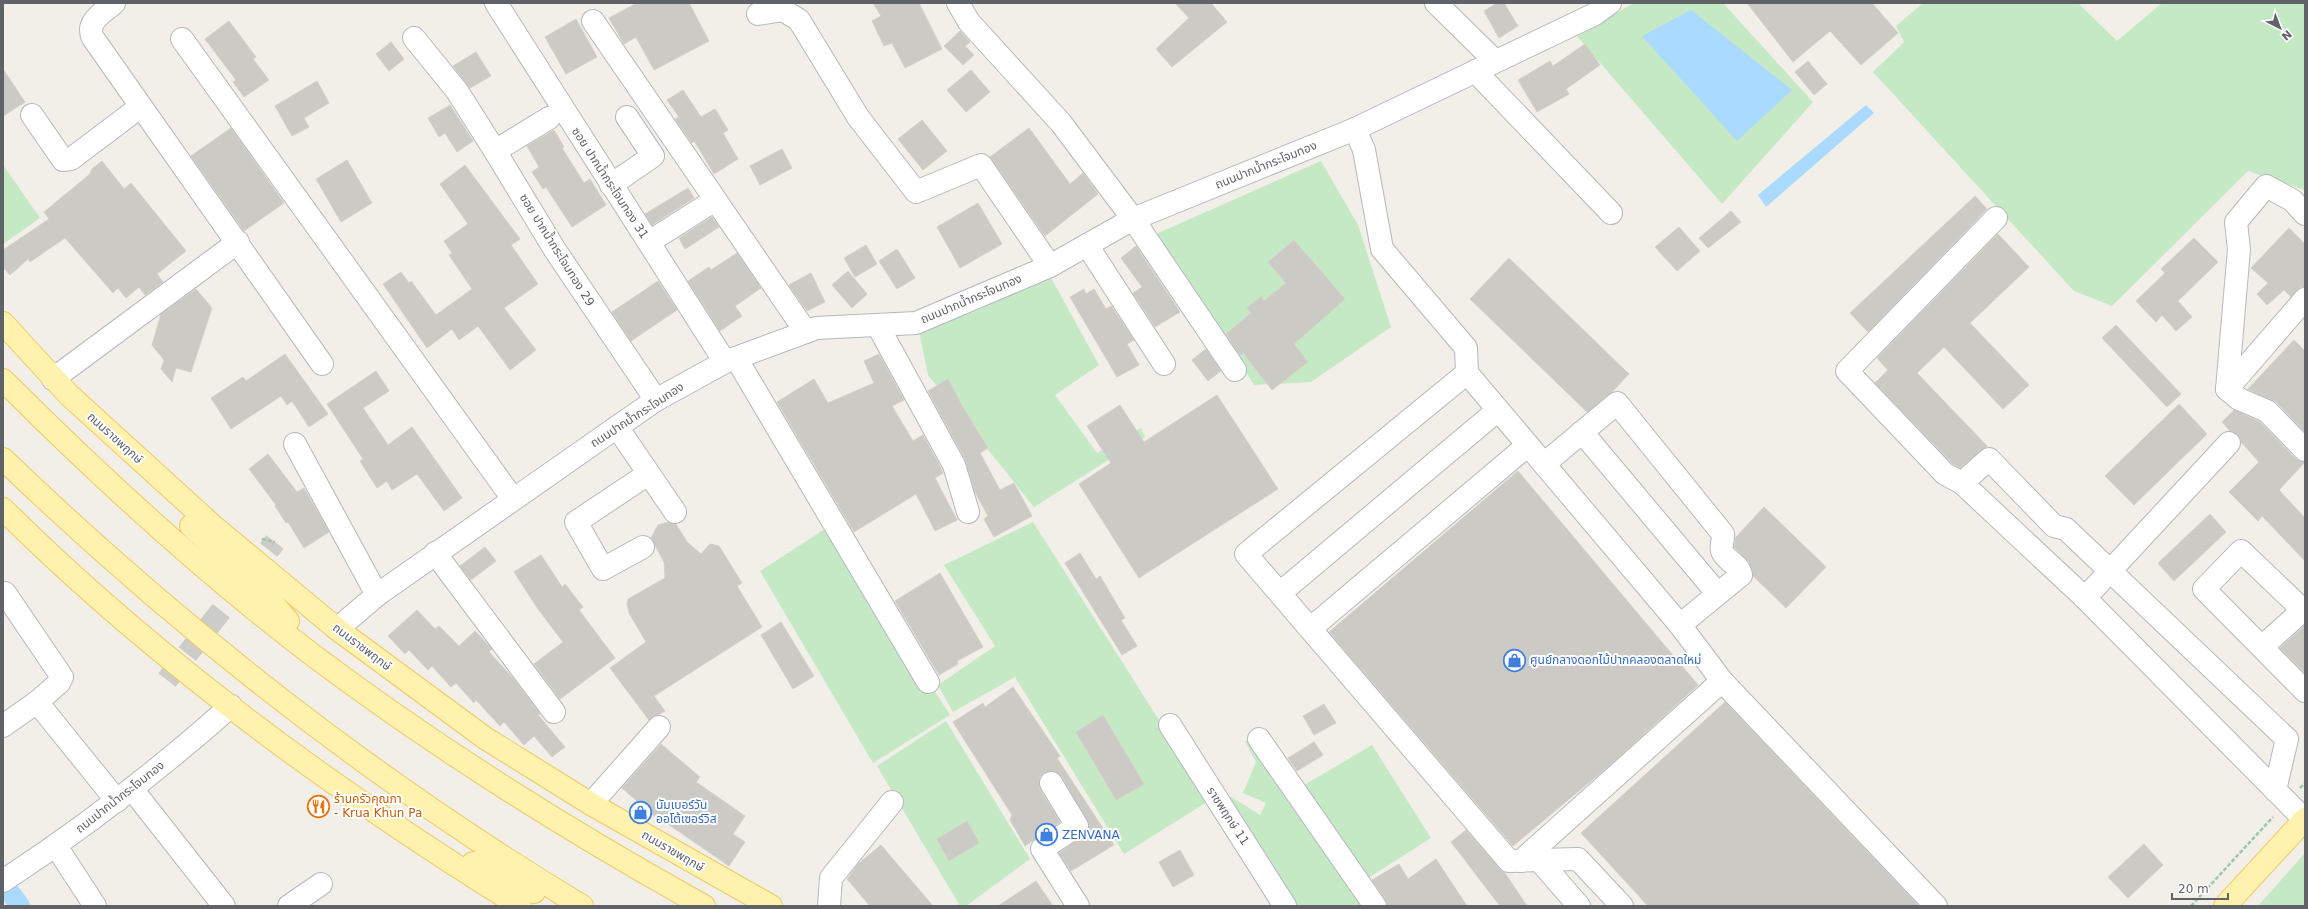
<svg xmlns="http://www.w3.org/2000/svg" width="2308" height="909" font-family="'DejaVu Sans','Noto Sans Thai',sans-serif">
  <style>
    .green { fill: #c5e8c5 }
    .water { fill: #aadaff }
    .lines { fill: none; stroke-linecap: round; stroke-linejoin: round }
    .canal { stroke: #aadaff; stroke-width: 20 }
    .building { fill: #cccac5; stroke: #d6d1c6 }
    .minor-tunnel { stroke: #ccccc8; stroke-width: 22; stroke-dasharray: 22 11; stroke-linecap: butt }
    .minor-casing { stroke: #b5b8bc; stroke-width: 24 }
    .major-casing { stroke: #f2c960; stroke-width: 24 }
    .path { stroke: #9cc7a9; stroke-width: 2.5; stroke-dasharray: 4 2; stroke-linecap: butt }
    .minor { stroke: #fff; stroke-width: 22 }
    .major { stroke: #fff2af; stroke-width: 22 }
    .labels { text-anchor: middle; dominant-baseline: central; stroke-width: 4; stroke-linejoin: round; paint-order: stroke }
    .street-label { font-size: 12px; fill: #5f6368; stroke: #fff }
    .shop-label { font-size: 12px; fill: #366cbe; stroke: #fff; text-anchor: start }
    .food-label { font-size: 12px; fill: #c56008; stroke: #fff; text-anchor: start }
  </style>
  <rect width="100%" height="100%" fill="#f1efe8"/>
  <g class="green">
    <path d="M1634,3H1723L1813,102L1722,204L1577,36Z"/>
    <path d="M1923,3H2078L2117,41L2162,3H2305V190L2248,171L2112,306L2074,291L1873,72L1904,42L1896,26Z"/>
    <path d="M1321,161L1358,225L1391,327L1311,382L1254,385L1156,234Z"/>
    <path d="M3,165L40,218L3,244Z"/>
    <path d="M1050,276L1099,365L1055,395L1097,453L1141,428L1145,437L1034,507L928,375L919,331L979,310Z"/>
    <path d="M1033,522L1210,800L1124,854L1015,677L953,712L938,685L995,646L944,565Z"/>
    <path d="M828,527L950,715L873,763L760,571Z"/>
    <path d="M946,721L1030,859L966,906H960L877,766Z"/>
    <path d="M1259,739L1367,906H1294L1220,790L1260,815L1266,803L1243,793L1256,762L1245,741Z"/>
    <path d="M1372,745L1431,838L1365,880L1301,787Z"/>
    <path d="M2305,853V906H2258Z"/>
  </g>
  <g class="water">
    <path d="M1691,10L1792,90L1737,141L1642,36Z"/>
    <path d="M1866,105L1874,113L1766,207L1758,195Z"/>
  </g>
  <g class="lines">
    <path class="canal" d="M3,883L20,906"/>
  </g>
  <g class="building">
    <path d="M637,3H689L709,41L654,70L636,37L624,44L609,18Z"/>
    <path d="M873,3H919L942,49L905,68L892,43L884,46L872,21L881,16Z"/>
    <path d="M1175,3H1211L1227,22L1172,67L1156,49L1189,18Z"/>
    <path d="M1497,3H1504L1518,26L1499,38L1484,11Z"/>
    <path d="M1747,3H1872L1898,33L1861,65L1830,31L1793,62Z"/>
    <path d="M576,19L597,57L566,74L545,37Z"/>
    <path d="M229,21L256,57L253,59L269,80L244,97L233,82L236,80L205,39Z"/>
    <path d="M960,31L970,42L965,46L974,55L963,65L944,46Z"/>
    <path d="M391,42L404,59L389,71L376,54Z"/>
    <path d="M1585,44L1600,65L1566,89L1569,94L1537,112L1518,80L1550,61L1553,66Z"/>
    <path d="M476,52L491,76L470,88L453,66Z"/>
    <path d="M1808,61L1827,84L1814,95L1795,72Z"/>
    <path d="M3,69L25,102L3,116Z"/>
    <path d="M971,70L990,92L966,112L947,90Z"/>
    <path d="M317,81L329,103L304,118L309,127L292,136L275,106Z"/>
    <path d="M683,90L701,117L715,109L728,130L723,133L738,159L714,174L698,147L694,141L692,143L675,119L679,117L667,100Z"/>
    <path d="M450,105L473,141L457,152L445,133L439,137L428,118Z"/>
    <path d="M922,120L947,151L923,170L898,139Z"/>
    <path d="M231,128L284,203L244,231L191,156Z"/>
    <path d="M1029,128L1070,184L1083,173L1098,194L1045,236L990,157Z"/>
    <path d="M554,130L564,147L562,148L584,183L590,179L606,205L572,227L546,187L543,189L532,172L539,167L527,146Z"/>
    <path d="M782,149L792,168L760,185L750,166Z"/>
    <path d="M347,160L372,203L341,222L316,179Z"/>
    <path d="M102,161L124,189L131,183L186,251L157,274L163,282L145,295L139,287L126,298L118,288L113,293L65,238L30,262L28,259L10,275L3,267V250L49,219L44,212L90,174L92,169Z"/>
    <path d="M465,165L520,239L511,245L538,284L504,308L536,350L510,370L478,326L459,340L452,329L427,348L383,284L401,272L409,283L411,281L436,315L472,289L449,255L452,253L444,241L468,224L440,184Z"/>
    <path d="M688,188L694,198L652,225L645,214Z"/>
    <path d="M1975,196L1987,209L1868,332L1850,313Z"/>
    <path d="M978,203L1002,244L960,268L937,227Z"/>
    <path d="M1731,211L1741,222L1708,248L1699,238Z"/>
    <path d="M712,217L719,227L685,249L679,238Z"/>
    <path d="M1679,227L1700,251L1677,271L1655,247Z"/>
    <path d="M2289,228L2305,244V287H2301L2291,297L2284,290L2267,305L2257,294L2268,283L2251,268Z"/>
    <path d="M1998,234L2029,267L1970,323L2029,385L2003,409L1944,347L1917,373L1987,446L1960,468L1953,464L1875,383L1888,370L1877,358Z"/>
    <path d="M2194,238L2218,262L2178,301L2192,317L2176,331L2162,315L2156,322L2136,301L2165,273L2161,269Z"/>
    <path d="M1294,240L1345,299L1294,344L1308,362L1272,390L1243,353L1240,355L1226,334L1251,313L1247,308L1261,296L1264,301L1286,283L1268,262Z"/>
    <path d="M866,245L877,264L855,277L844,258Z"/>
    <path d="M1136,246L1180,312L1155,327L1133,293L1142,287L1121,258Z"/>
    <path d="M897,249L915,278L897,289L879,261Z"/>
    <path d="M737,253L761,288L735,306L742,316L720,331L688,281L709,267L711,270Z"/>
    <path d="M1509,258L1629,374L1611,393L1587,412L1470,299Z"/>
    <path d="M848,271L867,294L852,308L832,285Z"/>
    <path d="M811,273L825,302L807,311L789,285Z"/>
    <path d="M658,281L677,310L631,341L612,312Z"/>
    <path d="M196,289L212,308L191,372L176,368L172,382L161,369L164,360L152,345L161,314Z"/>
    <path d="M1084,289L1086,294L1094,289L1106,309L1111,306L1134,340L1127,344L1139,365L1117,377L1070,297Z"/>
    <path d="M2116,325L2181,394L2167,407L2102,338Z"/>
    <path d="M2294,340L2305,351V432L2276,402L2248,389Z"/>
    <path d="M1206,349L1221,371L1208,381L1192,360Z"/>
    <path d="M285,354L328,414L309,427L292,401L287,405L281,396L231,429L211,398L243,377L246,381Z"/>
    <path d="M879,354L904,400L892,406L913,441L923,435L942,470L943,473L935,478L957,520L935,531L916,494L854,532L777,402L814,379L828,403L874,383L864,361Z"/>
    <path d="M376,371L389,391L363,408L388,445L412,427L462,498L444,511L417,474L392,490L387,481L377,488L360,461L363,459L327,404Z"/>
    <path d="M948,379L961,404L988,448L980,453L1000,490L1014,483L1032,516L994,537L984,519L988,516L975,492L965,459L928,391Z"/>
    <path d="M1217,395L1278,489L1139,578L1079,484L1111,463L1087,426L1120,405L1144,442Z"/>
    <path d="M2179,404L2207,434L2134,505L2105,476Z"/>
    <path d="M2234,410L2260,422L2296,459L2305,462L2279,490L2305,518V561L2262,516L2258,521L2229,492L2259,462L2241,442L2238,434L2230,431L2222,422Z"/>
    <path d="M268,454L297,492L304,488L329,532L304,548L288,522L286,523L275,506L276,505L249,469Z"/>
    <path d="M1518,471L1698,685L1610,765L1513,846L1329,632Z"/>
    <path d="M1764,507L1826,567L1786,608L1753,576L1749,562L1734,547L1736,537Z"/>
    <path d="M2210,514L2226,532L2174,581L2158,563Z"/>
    <path d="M668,522L676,524L687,542L701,554L710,544L719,546L742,583L737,586L762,627L654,696L665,711L649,720L610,668L646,642L629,613L627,604L628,599L665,578L664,562L651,538L658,525Z"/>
    <path d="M485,547L496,561L471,580L460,566Z"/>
    <path d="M1080,553L1096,579L1100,576L1125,618L1121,620L1137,646L1122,655L1065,563Z"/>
    <path d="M541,555L562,587L565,584L583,607L579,610L615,658L560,699L534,664L563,642L538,609L514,572Z"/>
    <path d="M940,573L983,647L957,661L958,664L939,675L895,601Z"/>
    <path d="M417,610L435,629L439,626L459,646L475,631L492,649L489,652L514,679L540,714L538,715L565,747L552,757L534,736L524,745L504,722L500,726L476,700L474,703L456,683L451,687L432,666L428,670L409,650L405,654L388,636Z"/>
    <path d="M781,622L814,676L793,689L761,635Z"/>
    <path d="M2305,625V673L2280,648Z"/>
    <path d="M1013,687L1060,756L1057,758L1114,845L1071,871L1059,853L1084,836L1089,825L1062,777L1057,772L1050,771L1040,777L1039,783L1040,789L1060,822L1025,846L1010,820L1012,815L953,722L983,703L985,707Z"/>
    <path d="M1725,702L1919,906H1648L1581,833Z"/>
    <path d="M1324,704L1336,723L1314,735L1303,716Z"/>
    <path d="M1103,715L1144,784L1116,800L1076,732Z"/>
    <path d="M1314,742L1323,755L1297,771L1288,758Z"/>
    <path d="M661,744L700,777L696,782L745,816L733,834L745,842L729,866L662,820L661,822L622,788Z"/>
    <path d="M967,821L979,843L949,861L937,839Z"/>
    <path d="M1466,830L1500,869L1505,873L1527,906H1500L1451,842Z"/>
    <path d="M2144,844L2163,865L2128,898L2108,877Z"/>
    <path d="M881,845L933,906H870L847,879L858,864Z"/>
    <path d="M1180,850L1194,875L1173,887L1159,862Z"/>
    <path d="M1436,859L1467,906H1387L1385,899L1372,880L1399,864L1408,879Z"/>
    <path d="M1036,881L1053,906H998Z"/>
  </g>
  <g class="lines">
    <path class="minor-tunnel" d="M167,680L275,542"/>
    <defs>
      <g id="minor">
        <path d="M114,3C103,13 85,22 93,38L322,364"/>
        <path d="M496,3L725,362"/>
        <path d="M958,3L969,22L1061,123L1133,219L1235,370"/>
        <path d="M1436,3L1494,60"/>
        <path d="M758,14L783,10L799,20L858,117L916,192L981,165L1050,266"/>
        <path d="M593,21L806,332"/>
        <path d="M414,38L457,91L495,151"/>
        <path d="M182,39L513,499"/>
        <path d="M1475,71L1611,213"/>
        <path d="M32,115L63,160L71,159L140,107"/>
        <path d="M549,118L495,151L555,250L656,400"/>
        <path d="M1355,129L1364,150L1382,249L1466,348L1467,373"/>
        <path d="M611,185L653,156L627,117"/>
        <path d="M1996,218L1847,371L1945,474L1962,483L2085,598L2304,819"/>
        <path d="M649,242L715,200"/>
        <path d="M1087,245L1164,364"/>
        <path d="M878,326L954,465L968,512"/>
        <path d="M736,358L928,682"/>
        <path d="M53,379L238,242"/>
        <path d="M2227,389L2239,249L2236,222L2266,186L2292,200L2305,214"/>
        <path d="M2227,389L2305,299"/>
        <path d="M2227,389L2239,399L2267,411L2305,450"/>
        <path d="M617,427L675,512"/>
        <path d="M1582,432L1717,593"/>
        <path d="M295,444L377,595"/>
        <path d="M1544,464L1617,403L1723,534C1724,541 1719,547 1723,553C1728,562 1739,564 1741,575L1680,625"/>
        <path d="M1962,483L1989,459L2054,526L2066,529L2287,739L2275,790"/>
        <path d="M643,547L603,569L576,522L648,474"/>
        <path d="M435,553L554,712"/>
        <path d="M5,593L62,677L59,683L37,702"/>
        <path d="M1280,593L1498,410"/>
        <path d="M2085,598L2229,443"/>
        <path d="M2305,612L2241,551L2204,589L2305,691"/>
        <path d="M1311,628L1528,445"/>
        <path d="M337,629L377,595L617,427L656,400L725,362L806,332L816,328L916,323L1050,266L1133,219L1355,129L1595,14L1610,3"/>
        <path d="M2262,647L2303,610"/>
        <path d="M1170,725L1285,906"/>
        <path d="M3,726L37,702L117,801"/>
        <path d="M1259,739L1375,906"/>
        <path d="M1051,783L1077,826L1042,849L1078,906"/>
        <path d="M132,789L224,906"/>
        <path d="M591,804L659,727"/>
        <path d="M56,846L95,906"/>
        <path d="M1539,860L1579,906"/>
        <path d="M1521,861L1722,681"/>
        <path d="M3,881C84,828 159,770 231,706"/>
        <path d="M289,906L321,884"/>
        <path d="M829,906L831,878L892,802"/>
        <path d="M1622,906L1578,859L1509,861L1246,554L1467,373L1680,625L1722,681L1936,906"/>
      </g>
      <g id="major">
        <path d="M3,323L69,395L213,526L337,629L485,738L591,804L771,906"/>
        <path d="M3,380C101,478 203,572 314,656C435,747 571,832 704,906"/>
        <path d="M3,459C179,628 373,780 582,906"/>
        <path d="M3,509C157,662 336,792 520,906"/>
        <path d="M191,526L267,597L288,621"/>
        <path d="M473,863L534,892"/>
        <path d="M2225,906L2305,819"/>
      </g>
    </defs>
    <use href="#minor" class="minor-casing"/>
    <use href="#major" class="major-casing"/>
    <g class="path">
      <path d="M262,539L275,542"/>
      <path d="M2300,788L2305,783"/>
      <path d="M2191,906L2273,817"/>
    </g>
    <use href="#minor" class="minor"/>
    <use href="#major" class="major"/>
  </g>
  <defs>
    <symbol id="shop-ring" viewBox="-11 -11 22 22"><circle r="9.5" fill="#fff" stroke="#3f7fe0" stroke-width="1.5"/><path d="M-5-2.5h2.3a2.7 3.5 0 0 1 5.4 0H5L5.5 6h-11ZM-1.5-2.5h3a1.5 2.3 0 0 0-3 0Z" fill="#3f7fe0"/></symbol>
    <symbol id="restaurant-ring" viewBox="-11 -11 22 22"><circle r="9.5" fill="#fff" stroke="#e8710a" stroke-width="1.5"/><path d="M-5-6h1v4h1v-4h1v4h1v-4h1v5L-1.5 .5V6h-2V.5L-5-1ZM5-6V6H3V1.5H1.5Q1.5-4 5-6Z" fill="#e8710a"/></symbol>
  </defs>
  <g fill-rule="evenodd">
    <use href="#shop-ring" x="1502" y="648" width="25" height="25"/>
    <use href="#restaurant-ring" x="306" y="794" width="25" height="25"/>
    <use href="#shop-ring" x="628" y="800" width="25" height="25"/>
    <use href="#shop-ring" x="1034" y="822" width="25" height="25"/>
  </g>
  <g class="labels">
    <g class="street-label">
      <text transform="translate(1266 165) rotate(-22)">ถนนปากน้ำกระโจมทอง</text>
      <text transform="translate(610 183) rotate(57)">ซอย ปากน้ำกระโจมทอง 31</text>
      <text transform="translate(557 250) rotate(58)">ซอย ปากน้ำกระโจมทอง 29</text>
      <text transform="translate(971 299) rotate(-23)">ถนนปากน้ำกระโจมทอง</text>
      <text transform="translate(637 415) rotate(-33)">ถนนปากน้ำกระโจมทอง</text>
      <text transform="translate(115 438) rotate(42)">ถนนราชพฤกษ์</text>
      <text transform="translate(362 647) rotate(37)">ถนนราชพฤกษ์</text>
      <text transform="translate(120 797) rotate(-38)">ถนนปากน้ำกระโจมทอง</text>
      <text transform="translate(1228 816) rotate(57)">ราชพฤกษ์ 11</text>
      <text transform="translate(673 851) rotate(30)">ถนนราชพฤกษ์</text>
    </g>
    <g class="shop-label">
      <text x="1530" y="660">ศูนย์กลางดอกไม้ปากคลองตลาดใหม่</text>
      <text x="656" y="805">นัมเบอร์วัน<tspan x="656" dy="14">ออโต้เซอร์วิส</tspan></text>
      <text x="1062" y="835">ZENVANA</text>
    </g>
    <g class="food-label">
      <text x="334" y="799">ร้านครัวคุณภา<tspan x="334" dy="14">- Krua Khun Pa</tspan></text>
    </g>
  </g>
  <rect width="2308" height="909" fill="none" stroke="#5f6368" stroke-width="8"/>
  <g transform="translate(2280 28) rotate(138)" stroke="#ffffff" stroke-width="3" paint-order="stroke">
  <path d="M0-3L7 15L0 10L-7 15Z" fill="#5f6368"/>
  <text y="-6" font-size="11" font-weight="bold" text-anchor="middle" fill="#5f6368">N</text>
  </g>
  <path d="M2172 893v6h56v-6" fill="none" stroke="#5f6368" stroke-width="2"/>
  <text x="2178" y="893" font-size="12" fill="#5f6368" stroke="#ffffff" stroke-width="3" paint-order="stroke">20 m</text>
</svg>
